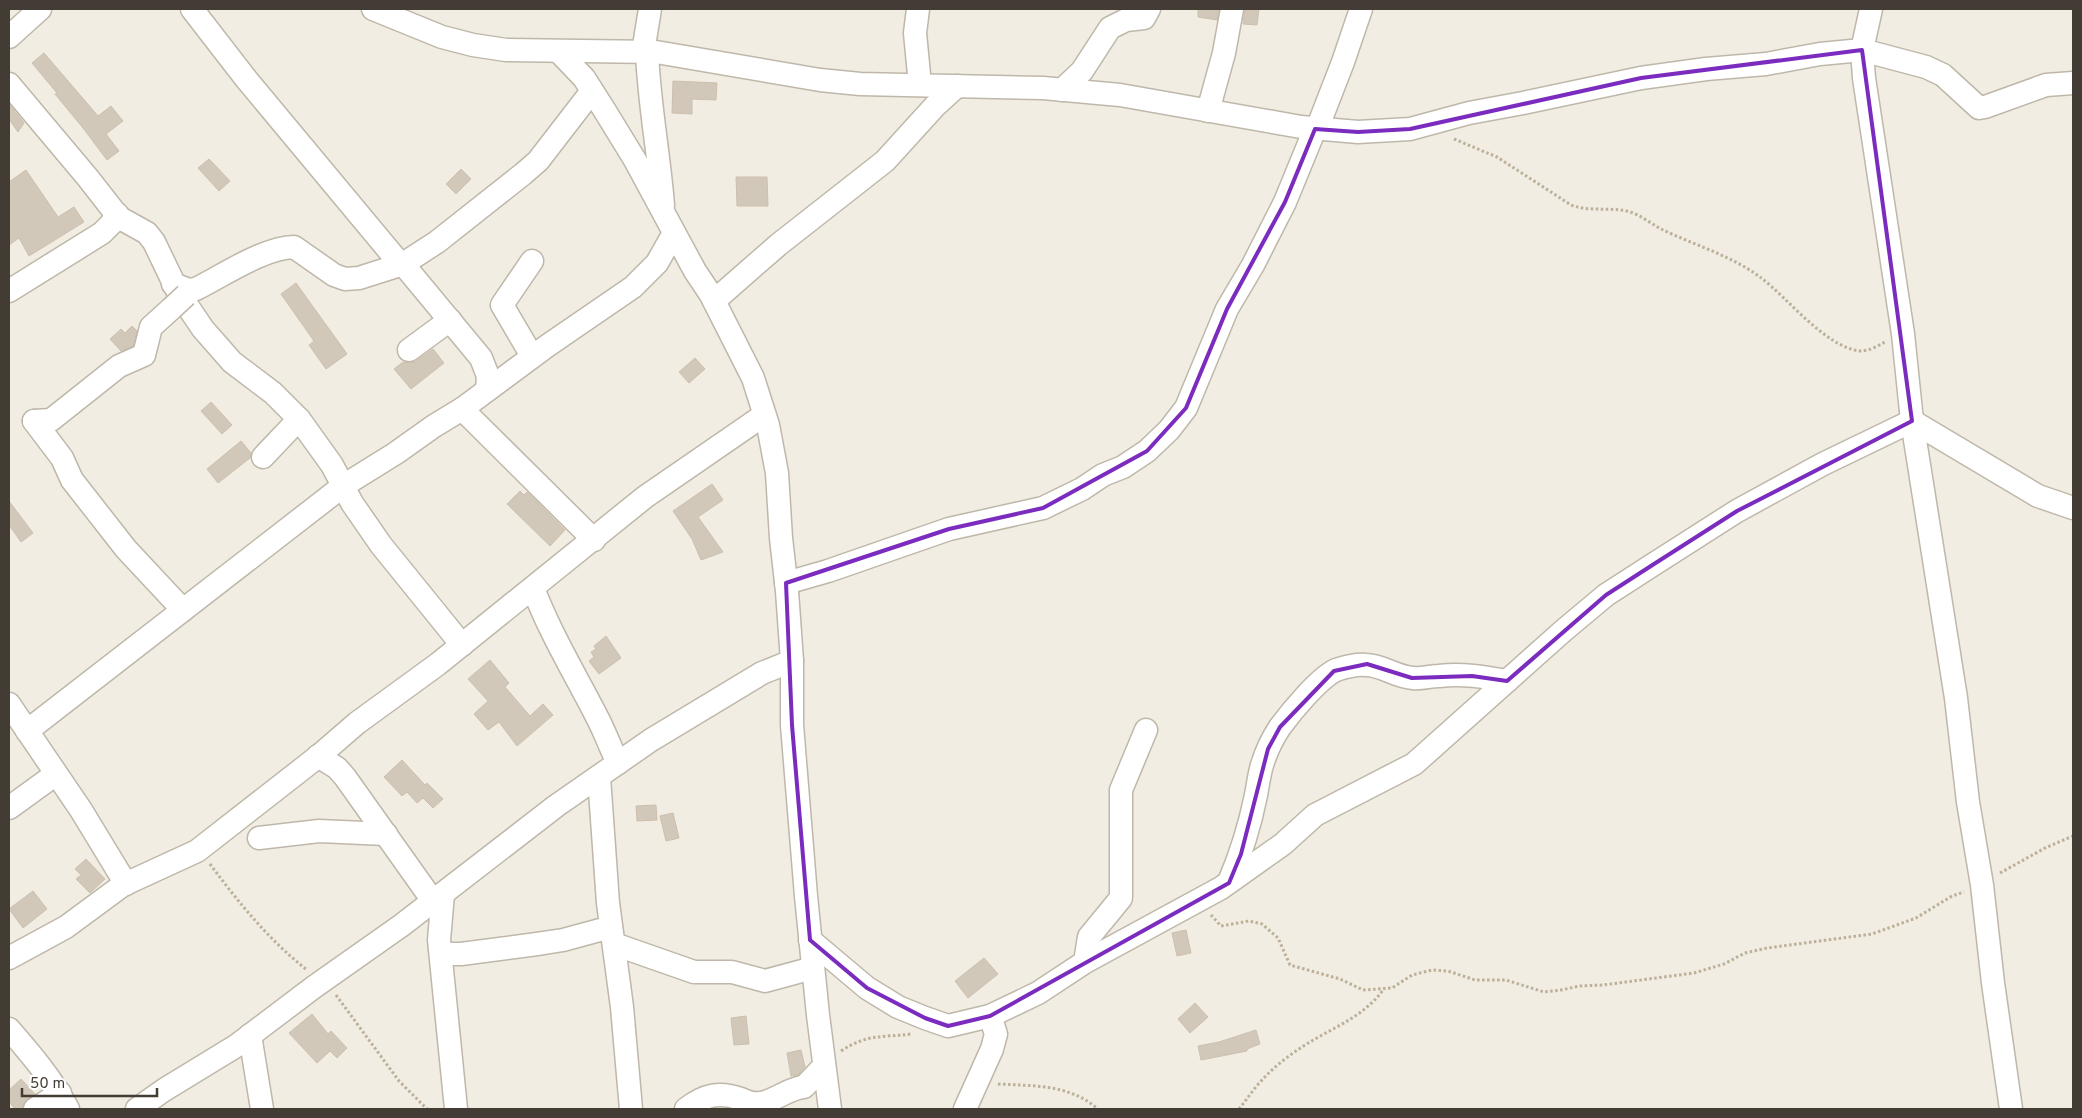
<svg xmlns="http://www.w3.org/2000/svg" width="2082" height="1118" font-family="Overpass,sans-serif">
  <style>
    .building { fill: #d2c8b9; stroke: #cdbfad }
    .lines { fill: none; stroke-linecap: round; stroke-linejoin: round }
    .minor-casing { stroke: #bfb7a9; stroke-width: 25 }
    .path { stroke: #bdaf98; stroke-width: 3; stroke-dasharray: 2.5 2.5; stroke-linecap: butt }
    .minor { stroke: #fff; stroke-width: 22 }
    .minor-bridge-casing { stroke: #bfb7a9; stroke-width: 25; stroke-linecap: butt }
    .minor-bridge { stroke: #fff; stroke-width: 22 }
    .marked { fill: none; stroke: #7b2cbf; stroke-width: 4; stroke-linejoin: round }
  </style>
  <rect width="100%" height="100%" fill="#f1ede3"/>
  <g class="building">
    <path d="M1198,9H1219L1217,20L1198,17Z"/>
    <path d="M1245,9H1259L1257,25L1243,24Z"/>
    <path d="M44,53L98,116L111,106L123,121L106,134L119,151L107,160L83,128L55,94L57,93L32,63Z"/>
    <path d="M673,81L717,83L716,100L692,99V114L672,113Z"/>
    <path d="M9,104L24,123L18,132L9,119Z"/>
    <path d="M209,159L230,181L219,191L198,168Z"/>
    <path d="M461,169L471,179L456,194L446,184Z"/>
    <path d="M26,170L58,217L74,207L84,222L29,256L19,238L9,245V182Z"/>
    <path d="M736,177H767L768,206H737Z"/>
    <path d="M296,283L347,354L326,369L309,345L314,341L281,294Z"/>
    <path d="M132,326L137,331L133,346L121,351L110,339L121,329L125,333Z"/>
    <path d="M433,349L444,363L411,389L394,369L403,362L410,363L416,361Z"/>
    <path d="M695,358L705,369L689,383L679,372Z"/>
    <path d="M211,402L232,425L222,434L201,411Z"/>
    <path d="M241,441L251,453L250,458L218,483L207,469Z"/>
    <path d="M712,484L723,500L698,517L723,552L701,560L692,539L673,511Z"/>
    <path d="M520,491L524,495L527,492L565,530L550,546L507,504Z"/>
    <path d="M9,501L33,533L21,542L9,525Z"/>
    <path d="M606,636L621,658L599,674L589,661L594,657L591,652L596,649L594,646Z"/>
    <path d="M490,660L509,683L505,687L530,716L543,704L553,715L517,746L499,722L488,730L474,714L488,701L468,679Z"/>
    <path d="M402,760L425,785L427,783L443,799L433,808L423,798L417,803L407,792L402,796L384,777Z"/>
    <path d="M656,805L657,820L637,821L636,806Z"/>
    <path d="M673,813L679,838L666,841L660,816Z"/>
    <path d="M86,859L105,879L90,893L76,879L81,875L75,869Z"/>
    <path d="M33,891L47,909L23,928L9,909Z"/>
    <path d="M1186,930L1191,953L1177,956L1172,933Z"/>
    <path d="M984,958L998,974L968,998L955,981Z"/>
    <path d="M1195,1003L1208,1017L1190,1033L1178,1019Z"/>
    <path d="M312,1014L328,1034L331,1031L347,1048L337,1058L330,1051L317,1063L289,1033Z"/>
    <path d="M746,1016L749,1044L734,1045L731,1018Z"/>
    <path d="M1256,1030L1260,1044L1247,1049V1051L1201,1060L1198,1046L1219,1042Z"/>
    <path d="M801,1050L805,1067L798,1075L791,1076L787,1053Z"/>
    <path d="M21,1079L35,1094L24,1103L22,1109H15L9,1102V1090Z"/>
  </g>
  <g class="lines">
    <defs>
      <g id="minor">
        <path d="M192,9L247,80L401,265"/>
        <path d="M373,9L442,37L473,45L506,50L656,52L820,80L860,84L1043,88L1120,95L1301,127L1358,132L1410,129L1469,113L1523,103L1641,78L1706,69L1766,64L1820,54L1862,50L1926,67L1943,75L1979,108L1985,107L2046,85L2073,83"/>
        <path d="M918,9L915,33L920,85"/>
        <path d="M1871,9L1862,50L1864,78L1903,334L1912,421L1956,698L1968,802L1982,885L1993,983L2011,1109"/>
        <path d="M9,37L40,9"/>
        <path d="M559,52L584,78L605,111L635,160L695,271L711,295L753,378L768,425L777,473L781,538L787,591L792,661V725L806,896L818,1015L830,1109"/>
        <path d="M643,52L650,9"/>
        <path d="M647,52C649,104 659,154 663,205"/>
        <path d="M9,84L88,178L113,210L120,218L147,233L154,242L178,292L203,329L218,346L232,362L273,393L299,419L332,465L352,503L381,545L462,645"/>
        <path d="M1062,90L1082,71L1110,28L1126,20L1144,18L1149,9"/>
        <path d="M1208,111L1224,53L1232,9"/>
        <path d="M1317,129L1343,62L1361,9"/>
        <path d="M403,264L481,358L488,376L487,390"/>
        <path d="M173,284L189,290L196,289C224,275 263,248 294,247L334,275L345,279L359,278L403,264L437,242L523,174L538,161L592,91"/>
        <path d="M9,291L102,233L111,224L117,214"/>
        <path d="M714,301L778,245L885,161L935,106L957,86"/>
        <path d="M409,350L450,320"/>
        <path d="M532,356L502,305L532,261"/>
        <path d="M462,409L594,540"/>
        <path d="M34,421L62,458L72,480L126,549L183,610"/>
        <path d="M34,421L51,420L119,366L144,355L151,327L172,308"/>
        <path d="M263,457L299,419"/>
        <path d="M786,583L828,571L949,529L1043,508L1082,489L1103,475L1123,467L1147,451L1169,430L1186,408L1227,309L1253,265L1285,202L1315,129"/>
        <path d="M533,588C550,633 575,674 597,717C605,732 610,747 618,763"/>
        <path d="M9,704L81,810L126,884"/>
        <path d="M27,731L343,486L396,453L434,426L462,409L547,346L633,287L657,263L674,233"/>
        <path d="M318,756L337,768L345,777L433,901"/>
        <path d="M599,777L608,903L622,1007L631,1109"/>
        <path d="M9,808L56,774"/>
        <path d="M259,838L319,831L386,834"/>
        <path d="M1229,882C1241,854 1250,825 1256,795C1258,785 1259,775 1262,765C1266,752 1272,739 1280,727C1291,712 1319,678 1336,670C1345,667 1356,664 1366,665C1382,665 1396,677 1413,678C1422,679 1430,676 1439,676C1462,673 1485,677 1507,681"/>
        <path d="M443,894L439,940L456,1109"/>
        <path d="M810,940L867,988L898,1007L925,1018L948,1026L990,1016L1038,993L1085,962L1221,888L1283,844L1315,815L1414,764L1563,631L1606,595L1654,564L1737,511L1823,464L1912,421L2038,496L2073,508"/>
        <path d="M614,944L694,972H732L765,981L813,968"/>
        <path d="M441,954H461L537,944L563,940L611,927"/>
        <path d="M9,958L66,927L123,885L197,851L320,755L357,723L438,664L645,497L764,415"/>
        <path d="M1085,962L1089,937L1121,898V790L1146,730"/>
        <path d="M9,1029C31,1054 52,1079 68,1109"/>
        <path d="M250,1035L262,1109"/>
        <path d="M35,1109L60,1093"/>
        <path d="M137,1109L164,1090L236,1046L314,987L402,925L556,806L651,740L762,673L792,661"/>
        <path d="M686,1109C704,1095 719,1091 741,1099C747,1102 754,1104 760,1103C776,1101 788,1088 804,1087L824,1066"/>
        <path d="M965,1109L992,1049L996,1034L990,1016"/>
      </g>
    </defs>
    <use href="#minor" class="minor-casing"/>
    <g class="path">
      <path d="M1454,139L1497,157L1571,205C1589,212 1608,207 1627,211C1639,214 1650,223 1661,229C1694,245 1730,255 1760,277C1787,297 1825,347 1860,351C1869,351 1878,346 1885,342"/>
      <path d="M210,864C238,902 269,940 307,970"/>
      <path d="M2000,873L2045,848L2073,836"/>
      <path d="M1211,915L1221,926L1249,921L1262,924L1278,938L1290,965L1340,979L1363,990L1392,988L1412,975L1432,970L1448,971L1475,980H1506L1544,992L1561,990L1580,986L1603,985L1694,973L1724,964L1745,953L1767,948L1872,934L1916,918L1952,896L1964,892"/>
      <path d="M336,995L399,1081L427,1109"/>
      <path d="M841,1051C869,1033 881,1038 911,1034"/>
      <path d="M998,1084C1034,1086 1069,1084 1098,1109"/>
      <path d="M1239,1109C1247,1099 1254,1088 1263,1079C1274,1067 1288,1056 1302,1047C1329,1029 1363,1018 1383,990"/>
    </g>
    <use href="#minor" class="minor"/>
    <defs>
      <path id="minor-bridge" d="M172,308L186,295"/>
    </defs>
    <use href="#minor-bridge" class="minor-bridge-casing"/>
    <use href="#minor-bridge" class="minor-bridge"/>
  </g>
  <path class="marked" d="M1862,50L1912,421L1737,511L1654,564L1606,595L1507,681L1472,676L1412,678L1367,664L1334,671L1280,727L1268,749L1241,854L1229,883L990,1016L948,1026L925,1018L867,988L810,940L792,725L786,583L949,529L1043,508L1147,451L1186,408L1227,309L1285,202L1315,129L1358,132L1410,129L1641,78Z"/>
  <rect width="2082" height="1118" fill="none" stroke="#433c34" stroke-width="20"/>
  <path d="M22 1088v8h135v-8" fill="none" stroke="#433c34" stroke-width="2.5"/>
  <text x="30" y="1088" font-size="15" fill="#433c34" stroke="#ffffff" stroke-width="4" paint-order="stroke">50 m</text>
</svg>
